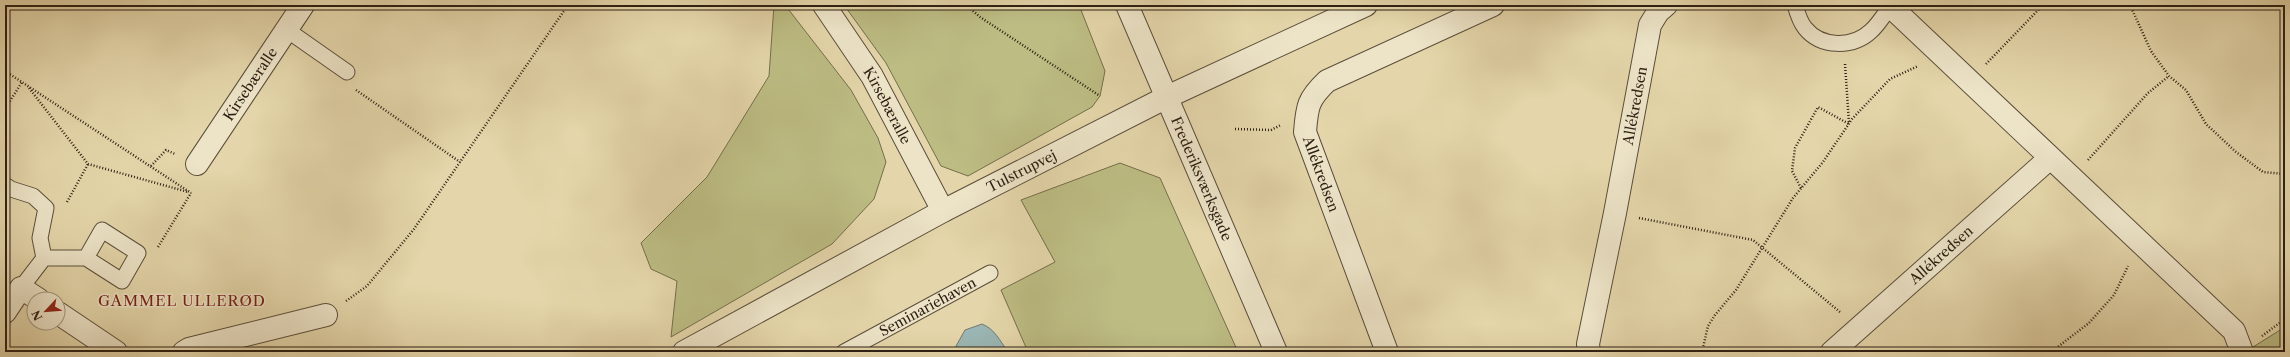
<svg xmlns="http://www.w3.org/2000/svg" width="2290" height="357" font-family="'Libre Caslon Text',serif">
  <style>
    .green { fill: #bcbc83; stroke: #746e4c }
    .water { fill: #9ab6b4; stroke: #6e7a74 }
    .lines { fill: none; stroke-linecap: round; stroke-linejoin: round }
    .service-casing { stroke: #5b4e3a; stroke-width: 17 }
    .minor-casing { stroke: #5b4e3a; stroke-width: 24 }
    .tertiary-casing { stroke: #5b4e3a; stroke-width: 24 }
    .path { stroke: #2d2014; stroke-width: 2.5; stroke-dasharray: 1 2; stroke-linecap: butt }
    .service { stroke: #ede4c8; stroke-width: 15 }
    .minor { stroke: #ede4c8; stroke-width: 22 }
    .tertiary { stroke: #ede4c8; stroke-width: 22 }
    .labels { text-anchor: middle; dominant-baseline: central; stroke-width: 3; stroke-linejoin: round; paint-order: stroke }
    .street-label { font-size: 14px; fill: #2d2014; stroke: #ede4c8 }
    .neighbourhood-label { font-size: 15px; letter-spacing: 1px; fill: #7a1f14; stroke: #ede4c8 }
  </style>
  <rect width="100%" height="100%" fill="#e4d6aa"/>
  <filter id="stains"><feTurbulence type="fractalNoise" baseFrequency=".005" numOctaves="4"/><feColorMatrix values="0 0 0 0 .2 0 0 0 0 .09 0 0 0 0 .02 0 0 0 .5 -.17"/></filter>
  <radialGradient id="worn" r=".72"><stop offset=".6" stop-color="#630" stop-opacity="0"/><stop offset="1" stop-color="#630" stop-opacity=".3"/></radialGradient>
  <g class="green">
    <path d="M774,5H785L851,90L878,138L886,162L874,199L832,244L671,337L677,281L651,269L641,243L707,177L769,76Z"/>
    <path d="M844,5H1079L1105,71L1100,96L1092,107L968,176L941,166L886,63Z"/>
    <path d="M1120,163L1160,178L1238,352H1028L1001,290L1055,262L1021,200Z"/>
    <path d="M2285,327V352H2254L2253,347Z"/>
  </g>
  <path class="water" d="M982,324C995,329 1000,341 1008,352H957L956,346L965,330Z"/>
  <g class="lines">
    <defs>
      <g id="service">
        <path d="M1795,5C1797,12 1800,22 1805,28C1821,48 1853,48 1871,31C1879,24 1884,14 1891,6"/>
        <path d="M287,30L347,72"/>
        <path d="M5,185L11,189L33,196L46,208L40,238L44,258"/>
        <path d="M21,288L44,258H86L102,230L138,253L122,281L86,258"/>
        <path id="s1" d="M844,352L990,273"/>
      </g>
      <g id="minor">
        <path d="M1889,5L2234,331L2242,352"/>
        <path id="s2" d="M197,164L303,5"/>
        <path d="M5,312L21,288L38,299"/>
        <path d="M58,313L116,352"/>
        <path d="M184,352L189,349L326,315"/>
        <path d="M1387,352L1305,132C1307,106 1308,99 1327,81L1493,5"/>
        <path id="s3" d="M1589,352L1588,344L1615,213L1650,25L1658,12L1666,5"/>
        <path id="s4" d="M1832,352L2050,158"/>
      </g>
      <g id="tertiary">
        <path id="s5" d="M824,5L872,76L943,211"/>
        <path id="s6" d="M1127,5L1276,352"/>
        <path id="s7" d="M684,352L943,211L1167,97L1366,5"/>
      </g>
    </defs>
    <use href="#service" class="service-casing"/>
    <use href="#minor" class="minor-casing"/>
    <use href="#tertiary" class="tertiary-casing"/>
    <g class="path">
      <path d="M966,5L980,17L1100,96"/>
      <path d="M2130,5L2151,51L2169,76L2186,90L2206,124L2236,152L2263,172L2285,174"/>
      <path d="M1845,64L1849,123"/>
      <path d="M1986,64L2043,5"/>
      <path d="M5,71L191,193"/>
      <path d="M29,88L88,164L188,192"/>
      <path d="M356,90L460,162"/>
      <path d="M5,109L22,82"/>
      <path d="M1235,129L1271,130L1281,125"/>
      <path d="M2088,160L2148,93L2169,76"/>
      <path d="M151,166L166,150L175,154"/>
      <path d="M1801,188L1792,171L1795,148L1818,107L1849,124"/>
      <path d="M67,202L88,164"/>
      <path d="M1639,218L1753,240L1840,312"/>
      <path d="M158,247L191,193"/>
      <path d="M346,301L367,286L414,229L568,5"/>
      <path d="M2262,336L2285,319"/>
      <path d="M1702,352L1708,326L1715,315L1736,290L1793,198L1823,162L1852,119L1890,79L1918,66"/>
      <path d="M2051,352L2089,323L2114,295L2128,266"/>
    </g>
    <use href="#service" class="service"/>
    <use href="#minor" class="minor"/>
    <use href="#tertiary" class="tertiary"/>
  </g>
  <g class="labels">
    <g class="street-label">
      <text stroke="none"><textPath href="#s2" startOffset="96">Kirsebæralle</textPath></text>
      <text stroke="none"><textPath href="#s3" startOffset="251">Allékredsen</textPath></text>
      <text stroke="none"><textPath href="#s5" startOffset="119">Kirsebæralle</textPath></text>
      <text stroke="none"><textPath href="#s7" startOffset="383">Tulstrupvej</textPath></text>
      <text transform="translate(1321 174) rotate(70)">Allékredsen</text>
      <text stroke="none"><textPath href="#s6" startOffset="189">Frederiksværksgade</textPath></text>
      <text stroke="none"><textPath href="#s4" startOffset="146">Allékredsen</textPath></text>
      <text stroke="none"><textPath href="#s1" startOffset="95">Seminariehaven</textPath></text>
    </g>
    <g class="neighbourhood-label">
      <text x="182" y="300">GAMMEL ULLERØD</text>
    </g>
  </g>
  <rect width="2290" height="357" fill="none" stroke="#e4d6aa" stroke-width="20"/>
  <rect x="6" y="6" width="2278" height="345" fill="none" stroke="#2d2014" stroke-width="2"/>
  <rect x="10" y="10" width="2270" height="337" fill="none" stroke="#2d2014"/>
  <g transform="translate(46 311) rotate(244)"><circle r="19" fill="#ede4c8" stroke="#a09680"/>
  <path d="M0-3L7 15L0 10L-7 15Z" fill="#8f2418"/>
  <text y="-6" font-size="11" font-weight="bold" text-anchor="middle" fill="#2d2014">N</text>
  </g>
  <rect width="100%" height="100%" filter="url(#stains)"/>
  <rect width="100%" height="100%" fill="url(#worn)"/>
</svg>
